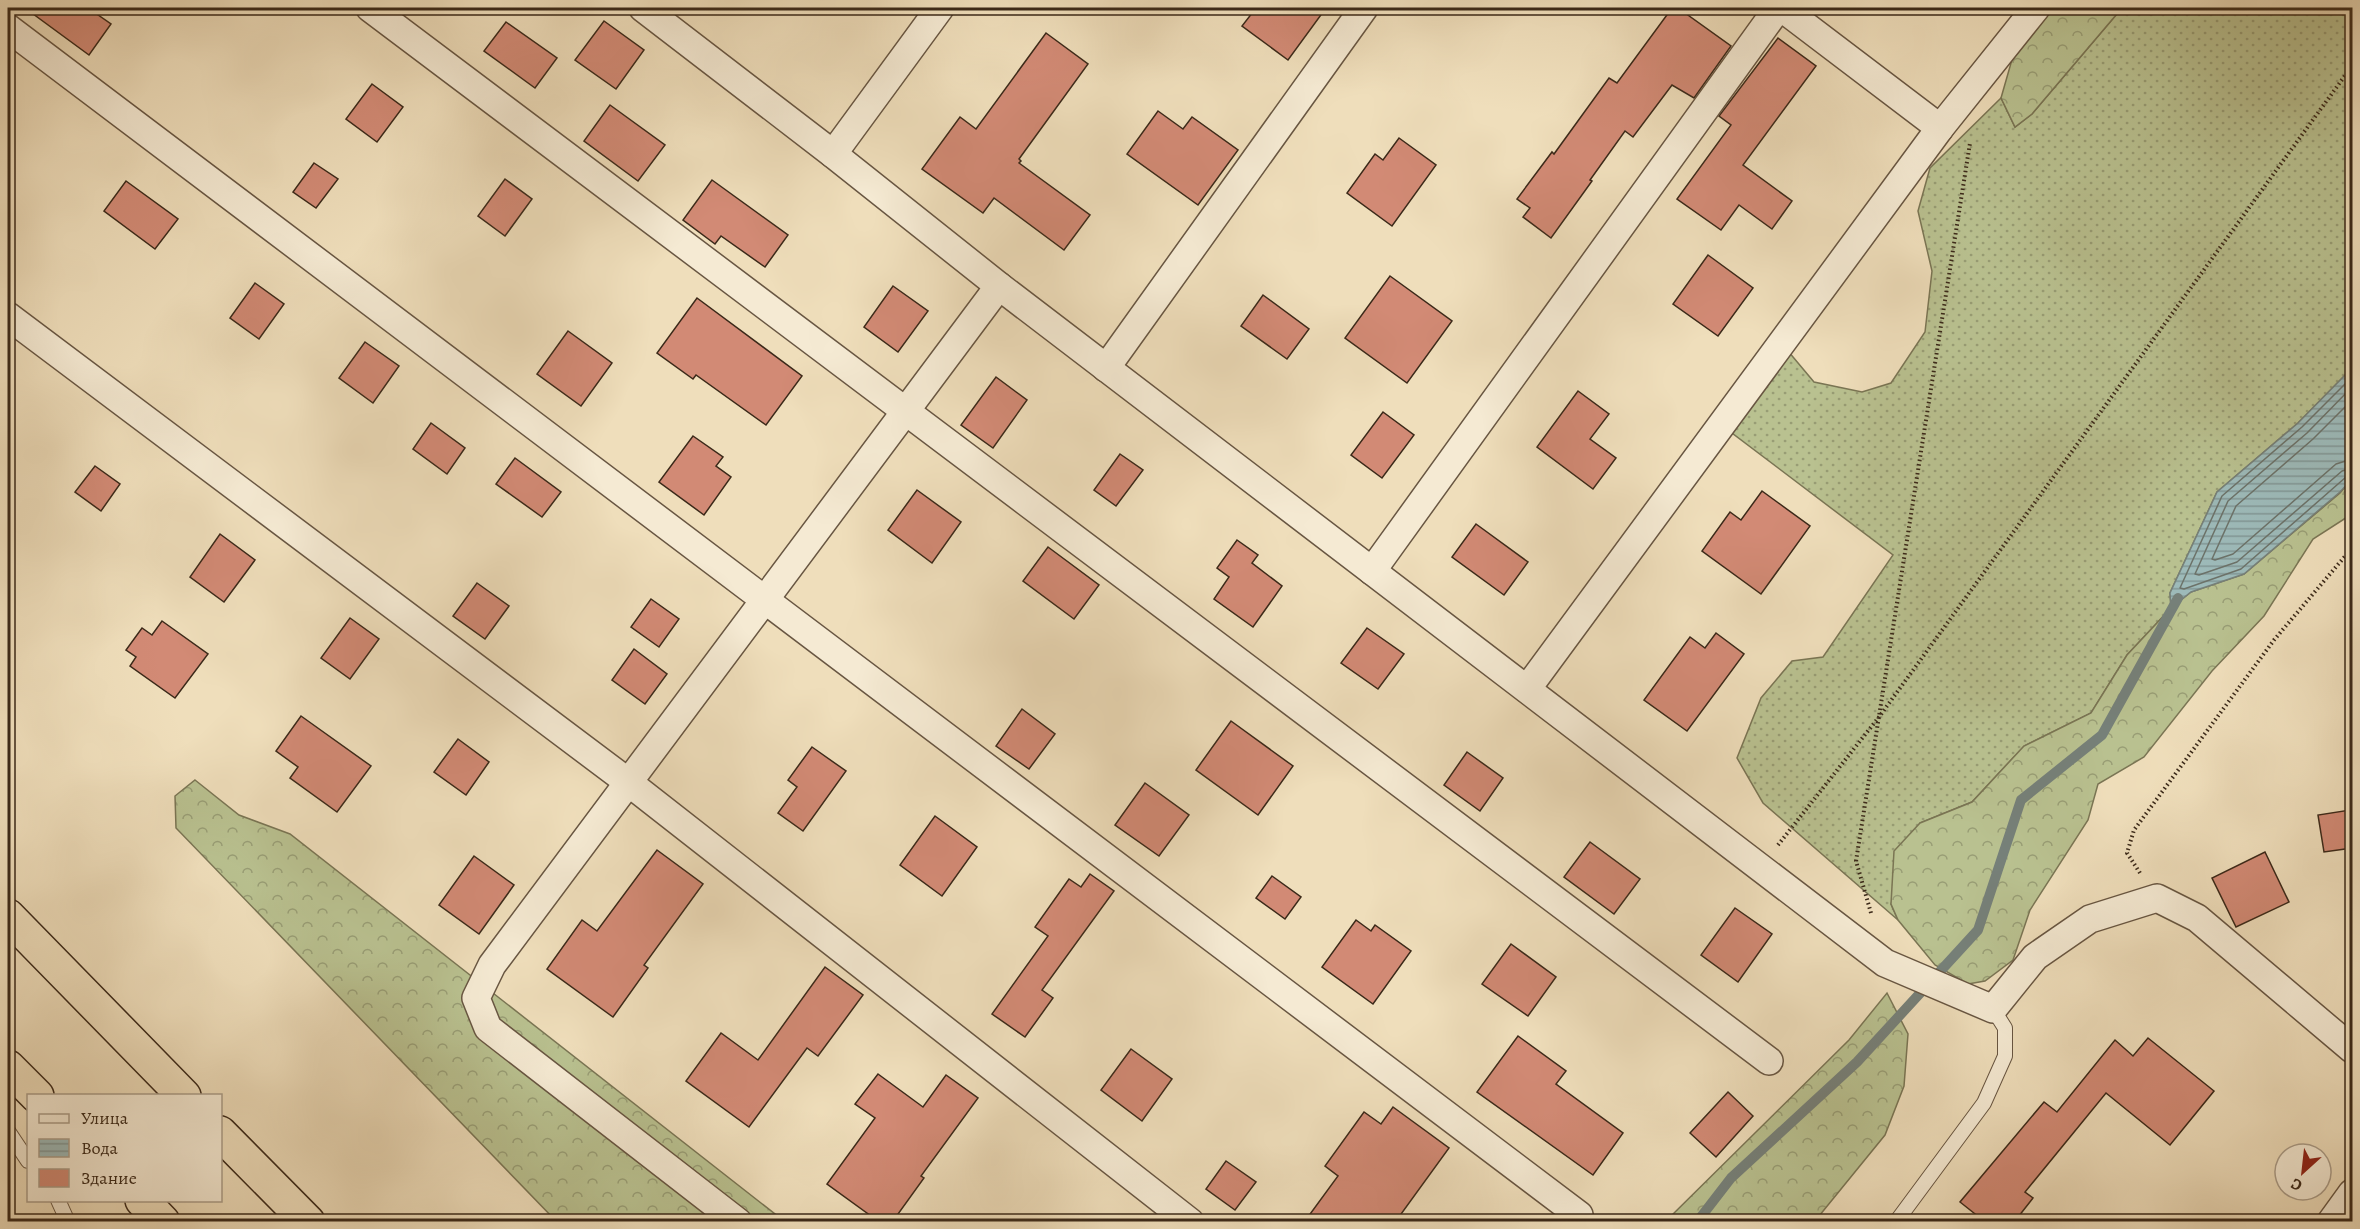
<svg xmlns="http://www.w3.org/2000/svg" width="2360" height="1229" font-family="Alegreya,serif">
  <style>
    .grass { fill: url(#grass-dots); stroke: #7a7554; stroke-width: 1.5 }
    .forest { fill: url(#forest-crowns); stroke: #7a7554; stroke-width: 1.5 }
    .water { fill: url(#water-rules); stroke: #768079; stroke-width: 1.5 }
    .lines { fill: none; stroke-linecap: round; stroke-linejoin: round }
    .shore { stroke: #6c7269; stroke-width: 1.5 }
    .stream { stroke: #768079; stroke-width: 10 }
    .building { fill: #d28a75; stroke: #3b2919; stroke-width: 1.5 }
    .service-casing { stroke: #685642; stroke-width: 16 }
    .minor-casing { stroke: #685642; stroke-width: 30 }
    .motorway-casing { stroke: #3b2919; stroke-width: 36 }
    .path { stroke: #3b2919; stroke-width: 4; stroke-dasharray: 1.5 3; stroke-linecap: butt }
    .service { stroke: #f5ead3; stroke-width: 14 }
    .minor { stroke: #f5ead3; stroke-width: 27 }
    .motorway { stroke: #efdebb; stroke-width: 33 }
  </style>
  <defs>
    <pattern id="grass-dots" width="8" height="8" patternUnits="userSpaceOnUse" patternTransform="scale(1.5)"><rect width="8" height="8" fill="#b9c190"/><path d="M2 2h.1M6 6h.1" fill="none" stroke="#989d75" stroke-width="1.8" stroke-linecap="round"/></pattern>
    <pattern id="forest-crowns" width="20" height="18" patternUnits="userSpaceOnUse" patternTransform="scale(1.5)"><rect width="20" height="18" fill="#b9c190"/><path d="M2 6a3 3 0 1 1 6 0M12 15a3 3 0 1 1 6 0" fill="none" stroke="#989d75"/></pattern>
    <pattern id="water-rules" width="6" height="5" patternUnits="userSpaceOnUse" patternTransform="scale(1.5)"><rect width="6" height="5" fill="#9dbab9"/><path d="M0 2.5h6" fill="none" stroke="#819796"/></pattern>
  </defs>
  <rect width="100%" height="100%" fill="#efdebb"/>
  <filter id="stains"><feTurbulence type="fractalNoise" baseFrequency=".00333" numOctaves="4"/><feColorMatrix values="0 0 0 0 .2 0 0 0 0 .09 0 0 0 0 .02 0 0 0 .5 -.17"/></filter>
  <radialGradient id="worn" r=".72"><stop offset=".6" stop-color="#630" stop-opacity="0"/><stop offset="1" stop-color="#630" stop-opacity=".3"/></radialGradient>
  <path class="grass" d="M2122,8H2352V368L2298,423L2217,492L2170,593L2171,608L2127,655L2091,713L2024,746L1972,802L1920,823L1891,904L1898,920L1763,803L1737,758L1761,698L1792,661L1823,657L1893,555L1732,433L1788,351L1814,382L1862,392L1891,383L1925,332L1932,271L1918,211L1930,168L2001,98L2015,127L2032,114Z"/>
  <g class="forest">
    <path d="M2053,8H2122L2032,114L2015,127L2001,98L2013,56Z"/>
    <path d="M2352,479V514L2313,539L2264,616L2212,671L2144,757L2098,784L2088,820L2030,910L2013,960L1985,981L1968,984L1935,965L1898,920L1891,904L1894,851L1920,823L1972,802L2024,746L2091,713L2127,655L2171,608L2191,592L2244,574L2340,493Z"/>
    <path d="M195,780L239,815L290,834L784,1221H556L176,828L175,796Z"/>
    <path d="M1887,993L1908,1034L1904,1086L1885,1135L1815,1221H1666L1849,1040Z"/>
  </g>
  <path class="water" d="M2352,368V479L2340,492L2244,574L2191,592L2171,608L2170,593L2217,492L2298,423Z"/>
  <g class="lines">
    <g class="shore">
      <path d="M2352,377L2302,427L2222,496L2180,588L2184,589L2241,569L2346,477L2352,476"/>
      <path d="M2352,387L2307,433L2228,501L2195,574L2199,575L2237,562L2342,471L2352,468"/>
      <path d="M2352,400L2313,439L2236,506L2212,559L2215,560L2233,554L2336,464L2352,459"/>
    </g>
    <path class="stream" d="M1697,1222L1731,1178L1857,1062L1978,930L2021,800L2102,735L2178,598"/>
  </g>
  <g class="building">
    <path d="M25,8H88L111,24L89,55Z"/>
    <path d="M1256,8H1326L1288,60L1242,26Z"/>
    <path d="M1672,8H1678L1731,46L1694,98L1672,85L1633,137L1625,131L1590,180L1592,181L1551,238L1523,217L1530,208L1517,199L1552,152L1554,154L1609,78L1617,83Z"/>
    <path d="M604,21L644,50L616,89L575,60Z"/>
    <path d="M506,22L557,58L535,88L484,51Z"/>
    <path d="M1046,33L1088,64L1019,159L1021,161L1019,163L1090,215L1064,250L994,198L983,213L922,169L960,117L976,129Z"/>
    <path d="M1778,38L1816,66L1743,165L1792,201L1772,229L1739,205L1721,230L1677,199L1731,125L1719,116Z"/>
    <path d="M372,84L403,107L377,142L346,119Z"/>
    <path d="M610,105L665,145L638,181L584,141Z"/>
    <path d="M1158,111L1183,129L1192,117L1238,150L1198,205L1127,154Z"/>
    <path d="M1399,138L1436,165L1392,226L1347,193L1375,154L1383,160Z"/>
    <path d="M314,163L338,179L316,208L293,192Z"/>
    <path d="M505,179L532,199L505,236L478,216Z"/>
    <path d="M712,180L788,235L765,267L721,236L715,244L683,220Z"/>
    <path d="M126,181L178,219L155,249L104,211Z"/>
    <path d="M1708,255L1753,288L1718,336L1673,304Z"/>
    <path d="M1390,276L1452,321L1407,383L1345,338Z"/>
    <path d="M255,283L284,304L259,339L230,318Z"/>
    <path d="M893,286L928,311L898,352L864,327Z"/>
    <path d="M1263,295L1309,329L1287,359L1241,326Z"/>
    <path d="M697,298L802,376L766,425L696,375L693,379L657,353Z"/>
    <path d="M568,331L612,363L581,406L537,374Z"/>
    <path d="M365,342L399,366L373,403L339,378Z"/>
    <path d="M996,377L1027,400L993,448L961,425Z"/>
    <path d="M1578,391L1609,414L1590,439L1616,458L1593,489L1537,447Z"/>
    <path d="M1383,412L1414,435L1382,478L1351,455Z"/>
    <path d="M431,423L465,448L447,474L413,449Z"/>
    <path d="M693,436L723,457L716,466L731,477L704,515L659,482Z"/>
    <path d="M1120,454L1143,470L1116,506L1094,490Z"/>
    <path d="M515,458L561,492L542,517L496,484Z"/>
    <path d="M95,466L120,484L101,511L75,492Z"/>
    <path d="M917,490L961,522L932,563L888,530Z"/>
    <path d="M1762,491L1810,526L1761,594L1702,551L1730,512L1741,520Z"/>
    <path d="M1476,524L1528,562L1504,595L1452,557Z"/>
    <path d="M220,534L255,560L224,602L190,577Z"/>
    <path d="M1237,540L1258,555L1252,563L1282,586L1253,627L1214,599L1229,577L1217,568Z"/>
    <path d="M1048,547L1099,585L1074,619L1023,581Z"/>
    <path d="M477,583L509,606L485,639L453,616Z"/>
    <path d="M651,599L679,619L659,647L631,627Z"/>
    <path d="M350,618L379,639L350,679L321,658Z"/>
    <path d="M162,621L208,654L175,698L130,666L136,657L126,650L142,628L152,635Z"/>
    <path d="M1367,628L1404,654L1378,689L1341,663Z"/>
    <path d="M1716,633L1744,654L1687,731L1644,700L1690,637L1705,648Z"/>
    <path d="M634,649L667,674L645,704L612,680Z"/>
    <path d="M1022,709L1055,734L1029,769L996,746Z"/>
    <path d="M301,716L371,766L337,812L290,778L298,767L276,751Z"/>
    <path d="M1231,721L1293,766L1258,815L1196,770Z"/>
    <path d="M458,739L489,762L466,795L434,772Z"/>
    <path d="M812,747L846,771L803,831L778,813L797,787L788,780Z"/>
    <path d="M1467,752L1503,778L1480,811L1444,785Z"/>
    <path d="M1145,783L1189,815L1159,856L1115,825Z"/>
    <path d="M2350,810L2352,848L2324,852L2318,815Z"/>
    <path d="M935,816L977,847L942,896L900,865Z"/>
    <path d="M1590,842L1640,879L1614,914L1564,877Z"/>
    <path d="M657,850L703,884L644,965L648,968L613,1017L547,969L582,920L597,931Z"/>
    <path d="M2265,852L2289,902L2236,927L2212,878Z"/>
    <path d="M474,856L514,885L479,934L439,905Z"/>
    <path d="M1090,874L1114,891L1042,990L1053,998L1025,1037L992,1014L1048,936L1035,927L1069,879L1081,887Z"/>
    <path d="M1272,876L1301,897L1285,919L1256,898Z"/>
    <path d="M1735,908L1772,934L1738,982L1701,955Z"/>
    <path d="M1356,920L1371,931L1375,925L1411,951L1373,1004L1322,967Z"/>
    <path d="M1511,944L1556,977L1528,1016L1482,984Z"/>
    <path d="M825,967L863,995L818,1056L807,1048L749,1127L686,1081L721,1033L758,1060Z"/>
    <path d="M1518,1036L1566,1071L1556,1084L1623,1133L1593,1175L1477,1092Z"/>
    <path d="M2148,1038L2214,1091L2170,1145L2106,1093L2025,1192L2033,1198L2015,1221H1984L1960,1202L2044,1102L2057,1112L2115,1040L2133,1056Z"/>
    <path d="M1131,1049L1172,1079L1142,1121L1101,1090Z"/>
    <path d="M878,1074L923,1107L946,1075L978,1098L921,1176L924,1178L893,1221H878L827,1184L875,1118L855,1104Z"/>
    <path d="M1728,1092L1753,1116L1716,1157L1690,1133Z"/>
    <path d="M1393,1107L1449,1148L1396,1221H1305L1338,1176L1325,1166L1364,1112L1381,1124Z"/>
    <path d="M1226,1161L1256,1182L1235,1210L1206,1189Z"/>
  </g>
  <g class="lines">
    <defs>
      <g id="service">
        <path d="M8,1131L28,1161"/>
        <path d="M58,1200L68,1222"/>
        <path d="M1896,1222L1984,1103L2005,1056V1028L1993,1009"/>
      </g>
      <g id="minor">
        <path d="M370,8L1769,1061"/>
        <path d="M643,8L833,154L999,286L1885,963L1993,1009L2035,957L2090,919L2157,898L2197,918L2352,1049"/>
        <path d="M1782,8L1940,128"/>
        <path d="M8,28L1579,1215"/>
        <path d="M833,154L940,8"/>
        <path d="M8,316L628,782L1190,1222"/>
        <path d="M1106,368L1364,8"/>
        <path d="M1372,571L1778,8"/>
        <path d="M1527,689L1940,128L2036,8"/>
        <path d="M738,1222L488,1028L476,998L492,965L999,286"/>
        <path d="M2331,1222L2352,1193"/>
      </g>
      <g id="motorway">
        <path d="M8,916L184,1096"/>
        <path d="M8,1067L37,1096"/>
        <path d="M220,1133L308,1222"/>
        <path d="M142,1200L163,1222"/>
      </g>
    </defs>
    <use href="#service" class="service-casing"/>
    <use href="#minor" class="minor-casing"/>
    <use href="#motorway" class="motorway-casing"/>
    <g class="path">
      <path d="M1778,845L1879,717L2352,66"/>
      <path d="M2140,873L2127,853L2134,830L2274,640L2352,548"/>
      <path d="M1871,913L1856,861L1970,143"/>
    </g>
    <use href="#service" class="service"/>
    <use href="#minor" class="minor"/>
    <use href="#motorway" class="motorway"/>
  </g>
  <rect width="2360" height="1229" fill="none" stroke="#efdebb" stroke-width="30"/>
  <rect x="9" y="9" width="2342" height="1211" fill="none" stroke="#3b2919" stroke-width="3"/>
  <rect x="15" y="15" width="2330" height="1199" fill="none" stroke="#3b2919" stroke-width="1.5"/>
  <rect x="27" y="1094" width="195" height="108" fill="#f5ead3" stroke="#ab9d89" stroke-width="1.5"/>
  <rect x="39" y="1114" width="30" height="9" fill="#f5ead3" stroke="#ab9d89" stroke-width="1.5"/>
  <text x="81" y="1124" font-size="18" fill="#3b2919">Улица</text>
  <rect x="39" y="1139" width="30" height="18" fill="url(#water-rules)" stroke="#ab9d89" stroke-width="1.5"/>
  <text x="81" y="1154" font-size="18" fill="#3b2919">Вода</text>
  <rect x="39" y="1169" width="30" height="18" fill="#d28a75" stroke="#ab9d89" stroke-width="1.5"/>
  <text x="81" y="1184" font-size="18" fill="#3b2919">Здание</text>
  <g transform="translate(2303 1172) rotate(207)"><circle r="28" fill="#f5ead3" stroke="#ab9d89" stroke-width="1.5"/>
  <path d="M0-4.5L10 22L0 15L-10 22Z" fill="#8f2418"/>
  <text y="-9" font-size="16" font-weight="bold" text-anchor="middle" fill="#3b2919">С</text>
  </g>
  <rect width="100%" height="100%" filter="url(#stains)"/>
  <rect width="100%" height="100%" fill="url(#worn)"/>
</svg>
